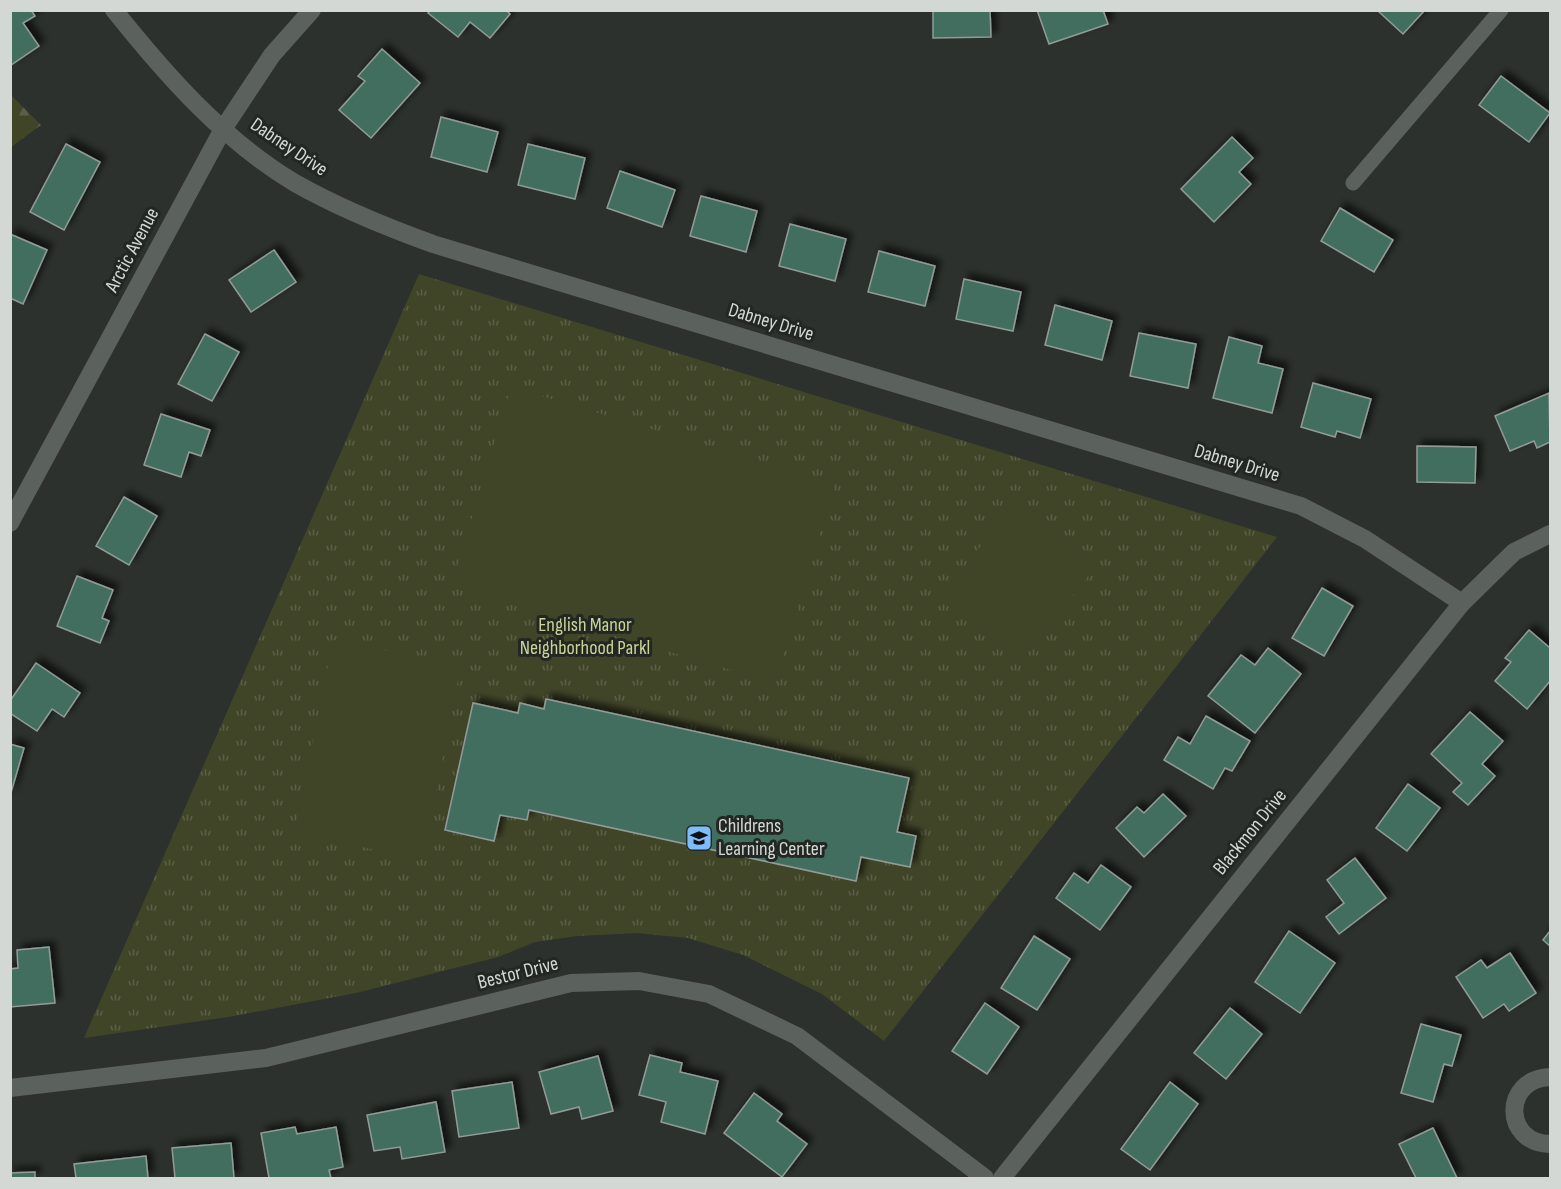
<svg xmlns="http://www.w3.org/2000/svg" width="1561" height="1189" font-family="'Sofia Sans Condensed',sans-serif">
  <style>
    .grass { fill: url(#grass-tufts) }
    .forest { fill: url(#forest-firs) }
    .pitch { fill: #414528 }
    .building { fill: #426e60; stroke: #939b98; stroke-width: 1.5; filter: url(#shadow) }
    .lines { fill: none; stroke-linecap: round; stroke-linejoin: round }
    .service { stroke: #5b615c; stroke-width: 15 }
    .minor { stroke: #5b615c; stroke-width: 18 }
    .tertiary { stroke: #5b615c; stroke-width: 18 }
    .labels { text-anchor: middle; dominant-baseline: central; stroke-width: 6; stroke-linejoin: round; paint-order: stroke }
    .street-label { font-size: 20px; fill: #d4d8d5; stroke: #222723 }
    .park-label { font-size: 20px; fill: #cbd495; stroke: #222723 }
    .poi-label { font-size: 20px; fill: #d4d8d5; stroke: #222723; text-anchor: start }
  </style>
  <defs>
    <pattern id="grass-tufts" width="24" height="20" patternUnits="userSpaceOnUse" patternTransform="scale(1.5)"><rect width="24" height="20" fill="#414528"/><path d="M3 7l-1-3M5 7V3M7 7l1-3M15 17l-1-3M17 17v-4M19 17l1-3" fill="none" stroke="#5c5f46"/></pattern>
    <pattern id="forest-firs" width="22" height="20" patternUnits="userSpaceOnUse" patternTransform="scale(1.5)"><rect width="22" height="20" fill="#414528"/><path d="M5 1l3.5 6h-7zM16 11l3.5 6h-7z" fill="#5c5f46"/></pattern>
    <filter id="shadow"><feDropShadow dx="5.5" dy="-5.5" stdDeviation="3" flood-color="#0009"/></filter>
  </defs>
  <rect width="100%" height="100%" fill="#2c312d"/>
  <path class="grass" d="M419,274L1277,537L884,1041L822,994L743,955L688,938L637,933L577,936L535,942L498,957L356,993L228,1017L84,1038Z"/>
  <path class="forest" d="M10,94L41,125L11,147H10Z"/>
  <g class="pitch">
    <path d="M511,387L835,484L775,683L451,587Z"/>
    <path d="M1018,498L1099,562L1026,655L945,592Z"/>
    <path d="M333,640L461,665L423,859L295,834Z"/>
  </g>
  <g class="building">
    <path d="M10,10H31L35,16L23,23L39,46L11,65Z"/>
    <path d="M431,10H506L510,14L490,38L470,22L458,37L428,13Z"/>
    <path d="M933,10H990L991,37L933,38Z"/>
    <path d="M1037,10H1103L1108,24L1049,44Z"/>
    <path d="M1377,10H1425L1403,34Z"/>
    <path d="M382,49L420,83L371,138L339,110L365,81L358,76Z"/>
    <path d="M1501,76L1550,113L1529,142L1479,105Z"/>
    <path d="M441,117L498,132L487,172L431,157Z"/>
    <path d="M1232,137L1253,158L1239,172L1251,184L1214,222L1181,189Z"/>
    <path d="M66,144L100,162L64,230L30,212Z"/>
    <path d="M528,144L585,158L575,199L518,185Z"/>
    <path d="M620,171L675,190L662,227L607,208Z"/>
    <path d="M701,196L757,211L746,252L690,236Z"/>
    <path d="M1340,208L1393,240L1374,272L1321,241Z"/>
    <path d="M790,224L846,239L835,281L779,266Z"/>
    <path d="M10,234L47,250L23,304L10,298Z"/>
    <path d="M274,250L296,282L251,312L229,280Z"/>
    <path d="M879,251L935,266L925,306L868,292Z"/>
    <path d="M964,279L1021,292L1013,331L956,319Z"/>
    <path d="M1055,305L1112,321L1102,360L1045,345Z"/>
    <path d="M1139,333L1196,344L1188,388L1130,376Z"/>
    <path d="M205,334L239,352L212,401L178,384Z"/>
    <path d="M1229,337L1262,346L1258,363L1283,369L1272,413L1213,398Z"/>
    <path d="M1313,383L1371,399L1360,438L1337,431L1335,437L1301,427Z"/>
    <path d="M1549,393L1550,442L1537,448L1534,441L1510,451L1495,416Z"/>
    <path d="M161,414L210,430L201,456L189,452L181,477L144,465Z"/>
    <path d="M1417,446L1476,447L1475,483L1417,482Z"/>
    <path d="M124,497L157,516L129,565L96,546Z"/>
    <path d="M77,576L113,590L102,618L109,621L100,643L57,626Z"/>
    <path d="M1322,588L1353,606L1324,656L1292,638Z"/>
    <path d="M1529,630L1550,648V681L1527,709L1495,681L1511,662L1505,658Z"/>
    <path d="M1268,648L1301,674L1255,733L1208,696L1241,655L1255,665Z"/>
    <path d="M36,663L80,693L64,717L52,709L37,731L10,713V701Z"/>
    <path d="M546,699L909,778L897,832L916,836L910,867L861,857L856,881L529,810L527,820L500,815L494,841L445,830L473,703L518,713L520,703L544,709Z"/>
    <path d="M1470,712L1503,741L1482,764L1495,776L1468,805L1453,792L1462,783L1431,754Z"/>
    <path d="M1206,716L1250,741L1232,771L1225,768L1213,789L1164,760L1178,737L1190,744Z"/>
    <path d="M10,744L24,748L10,796Z"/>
    <path d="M1408,784L1440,808L1407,851L1376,828Z"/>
    <path d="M1163,794L1186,816L1144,857L1116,828L1137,807L1144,813Z"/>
    <path d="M1355,858L1386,898L1339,934L1326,917L1344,903L1327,880Z"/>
    <path d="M1101,865L1131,887L1100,930L1056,898L1074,873L1088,883Z"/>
    <path d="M1289,931L1335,963L1300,1013L1255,982Z"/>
    <path d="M1550,931V946L1543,940Z"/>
    <path d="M1034,936L1070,959L1037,1010L1001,988Z"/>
    <path d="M49,947L55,1003L10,1007V969L18,968L17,950Z"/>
    <path d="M1510,953L1536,993L1509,1011L1504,1004L1483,1018L1456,977L1481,960L1487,968Z"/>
    <path d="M985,1003L1019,1027L987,1074L952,1051Z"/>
    <path d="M1230,1008L1262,1034L1226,1079L1194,1053Z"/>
    <path d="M1421,1024L1461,1035L1452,1066L1444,1064L1433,1102L1401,1093Z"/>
    <path d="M650,1055L682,1063L680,1072L718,1081L705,1134L661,1122L666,1102L639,1095Z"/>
    <path d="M598,1056L613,1111L582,1119L579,1107L551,1114L539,1072Z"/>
    <path d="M512,1082L519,1128L459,1137L452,1091Z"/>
    <path d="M1170,1082L1198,1104L1150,1170L1121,1149Z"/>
    <path d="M754,1093L782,1114L777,1121L807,1144L782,1177L724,1133Z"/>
    <path d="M436,1102L445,1152L402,1159L400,1147L374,1151L367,1115Z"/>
    <path d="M295,1127L297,1134L336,1127L343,1167L329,1170L331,1178H269L261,1133Z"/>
    <path d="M1433,1128L1457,1178H1416L1399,1144Z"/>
    <path d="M231,1143L234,1178H175L172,1148Z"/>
    <path d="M146,1156L148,1178H76L74,1164Z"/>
    <path d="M35,1172V1178H10V1173Z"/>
  </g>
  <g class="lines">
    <path class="service" d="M1353,183L1501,10"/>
    <g class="minor">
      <path d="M114,10C166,75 223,140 295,183C339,208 386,227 433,244L1301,506L1365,539L1462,603"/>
      <path d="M1550,1077C1502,1079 1503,1143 1550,1144"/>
      <path d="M10,1088L266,1058L571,983L639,981L709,994L797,1036L985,1178"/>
      <path d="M1002,1178L1462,603L1514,552L1550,534"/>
    </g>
    <path class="tertiary" d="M10,523L223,129L272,55L312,10"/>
  </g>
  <defs>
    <symbol id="school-square" viewBox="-11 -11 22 22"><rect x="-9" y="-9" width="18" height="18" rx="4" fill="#7fbdfa" stroke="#222723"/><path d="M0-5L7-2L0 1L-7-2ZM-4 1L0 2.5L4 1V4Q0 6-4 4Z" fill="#111"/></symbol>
  </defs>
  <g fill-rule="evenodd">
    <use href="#school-square" x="684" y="823" width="30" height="30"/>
  </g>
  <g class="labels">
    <g class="street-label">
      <text transform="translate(289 147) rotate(34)">Dabney Drive</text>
      <text transform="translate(132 250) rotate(-62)">Arctic Avenue</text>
      <text transform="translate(771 322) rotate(17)">Dabney Drive</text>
      <text transform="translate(1237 463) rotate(17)">Dabney Drive</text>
      <text transform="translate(1250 832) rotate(-51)">Blackmon Drive</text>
      <text transform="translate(518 973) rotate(-14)">Bestor Drive</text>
    </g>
    <g class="park-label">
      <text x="585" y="625">English Manor<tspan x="585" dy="23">Neighborhood Parkl</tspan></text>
    </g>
    <g class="poi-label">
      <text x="718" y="826">Childrens<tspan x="718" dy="23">Learning Center</tspan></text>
    </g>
  </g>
  <rect width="1561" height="1189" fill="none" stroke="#d4d8d5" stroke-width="24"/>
</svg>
